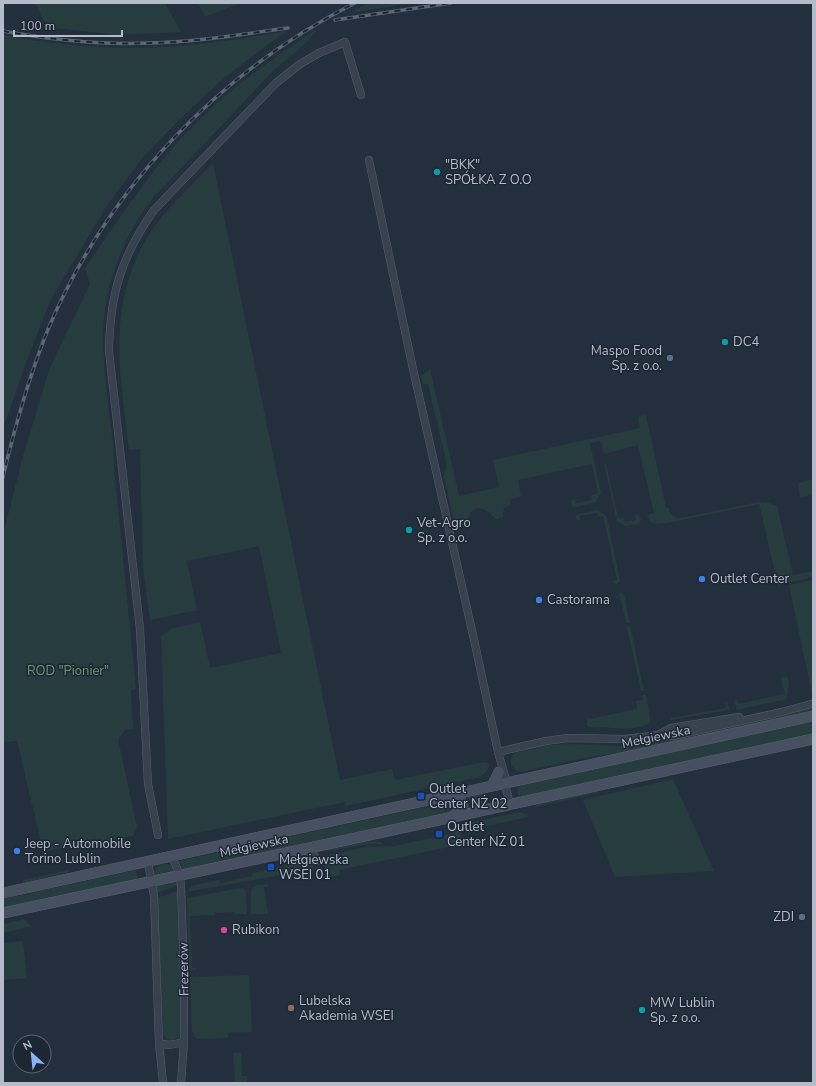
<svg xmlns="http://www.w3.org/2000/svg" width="816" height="1086" font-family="'Nunito Sans',sans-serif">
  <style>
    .green { fill: #263c3f }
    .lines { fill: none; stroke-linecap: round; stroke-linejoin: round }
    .minor-casing { stroke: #565f6c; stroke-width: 8 }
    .secondary-casing { stroke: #565f6c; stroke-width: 11 }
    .minor { stroke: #38414e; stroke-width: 7 }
    .secondary { stroke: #465061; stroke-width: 10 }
    .rail-casing { stroke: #5a6575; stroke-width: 3.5 }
    .rail { stroke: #1d2633; stroke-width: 2; stroke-dasharray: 6; stroke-linecap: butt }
    .culture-dot { fill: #0f9aa8; stroke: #1d2633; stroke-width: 1.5 }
    .service-dot { fill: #5c6f8a; stroke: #1d2633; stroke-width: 1.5 }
    .shop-dot { fill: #3f7fe0; stroke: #1d2633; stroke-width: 1.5 }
    .transit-dot { fill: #1a4fb4; stroke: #1d2633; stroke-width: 1.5 }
    .hotel-dot { fill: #d1479c; stroke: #1d2633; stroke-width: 1.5 }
    .education-dot { fill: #8d6e63; stroke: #1d2633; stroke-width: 1.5 }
    .labels { text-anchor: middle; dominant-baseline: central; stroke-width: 3; stroke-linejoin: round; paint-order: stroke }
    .poi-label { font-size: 13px; fill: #b4bcc9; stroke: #1d2633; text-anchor: start }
    .park-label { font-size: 13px; fill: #6b9a76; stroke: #1d2633 }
    .street-label { font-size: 13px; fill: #b4bcc9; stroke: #1d2633 }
  </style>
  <rect width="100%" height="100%" fill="#242f3e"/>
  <g class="green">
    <path d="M35,3H165L181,32L117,35L47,27Z"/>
    <path d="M198,3H240L205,17Z"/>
    <path d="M369,3H412L349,13Z"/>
    <path d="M318,28L308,41L272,72L153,198C121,239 101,293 103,346C104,368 107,390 109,412C111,431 115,448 114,467L136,689L131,690L133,729L125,730L118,739L137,827L133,836L43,851L17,741L8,742L3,741V534L23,456L49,370L90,284L85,268C121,216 155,163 200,119C235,84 277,56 318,28Z"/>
    <path d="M288,31L267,45L224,78L180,119L144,156L108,204L50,301L27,360L3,429V35C56,45 110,50 164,47C205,45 247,38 288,31Z"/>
    <path d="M213,163L340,780L392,769L395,780L484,762L488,763L489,766L487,771L480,777L346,806L345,802L168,839L161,636L171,629L200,622L210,668L281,653L259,546L187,561L197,610L150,620L143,568L140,449L129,450C120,373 106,306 148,236C164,210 192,185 213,163Z"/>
    <path d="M430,369L459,496L499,487L493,460L640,428L638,417L646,415L666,508H669C670,514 675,519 681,518L758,502L769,503L777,506L793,575L813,571V577L778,585L759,504L667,523L657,524L652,523L647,515L654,513L638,445L604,454L601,441L590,443L601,493L595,503L575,507L572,506L571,503L572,500L575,499L576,503L592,500L591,495L598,493L592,464L518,480L521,497L510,499L511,504L504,509L503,517L496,519C493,516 488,511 483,509C471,505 467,518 467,527L456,529L444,477L446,468V460L428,384L423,385L421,376Z"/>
    <path d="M606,463L618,518L623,517L625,522L636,520L635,515L637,514L641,518L639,524L625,526L617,521L604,464Z"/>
    <path d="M813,479V495L800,497L798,483Z"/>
    <path d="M597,510L604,514L607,518L620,581L617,584H614L612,581L617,580L603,516L598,517L597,513L579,516L580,521L576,519V515L579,514Z"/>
    <path d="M813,580V693L812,694L789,585Z"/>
    <path d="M620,593L624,595L630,623H626L620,597L616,598Z"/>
    <path d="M630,626L644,691H641L627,627Z"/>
    <path d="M783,676L787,677L789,681L787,699L737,710L735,702L737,699L739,704L785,694L781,679Z"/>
    <path d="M642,695H646L650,718V723C632,733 609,726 590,727L587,725V718L589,717L590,719L637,709L636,701L643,700Z"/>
    <path d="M725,702H727L730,710L704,714L671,720V718L726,708Z"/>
    <path d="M813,708V712L641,750L588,757L521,772C511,769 507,761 515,753L549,745L575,744L618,746L648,742Z"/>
    <path d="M813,721V735L525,797L518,795L517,792L519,786L521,785Z"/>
    <path d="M673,779L714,871L615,877L583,800Z"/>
    <path d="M597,790L598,793L534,807L538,803Z"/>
    <path d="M482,793L484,804L473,806L467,797Z"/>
    <path d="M446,804L450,805L454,810L451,812L183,869L179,861L434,805Z"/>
    <path d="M520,812L524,814L527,813L528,817L460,832L463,844L339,870L340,875L327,878L323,858L324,856L366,847L395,846L454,833L463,824Z"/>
    <path d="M369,841L382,842V844H367L324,852L327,850Z"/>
    <path d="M306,861L312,863L314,869L187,892L191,886L219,880L220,883L252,876V873Z"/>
    <path d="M164,864H169L174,868L175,870L155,875L154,871L159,865Z"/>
    <path d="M68,870L69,872L66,873L23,883V880Z"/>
    <path d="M136,870L138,879L3,909V899Z"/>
    <path d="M177,882V886L156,893V886Z"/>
    <path d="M268,884V886L264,887L268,914H251V890L256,885Z"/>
    <path d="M240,888L244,889L246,891L247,914H235V912L215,913V915L190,916L192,968H196V970L189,971L187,898Z"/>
    <path d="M177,891L182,1029L179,1037C173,1042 166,1041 163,1033L157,898Z"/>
    <path d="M24,919L31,926L3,933V924Z"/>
    <path d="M23,941L27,978L3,980V943Z"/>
    <path d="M249,975L252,1032L228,1033V1038L197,1039L192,1031L190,977Z"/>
    <path d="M233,1053H241L242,1076H247V1083H235Z"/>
  </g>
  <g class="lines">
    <defs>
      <g id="minor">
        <path d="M369,160L413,369L475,644L498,752L505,776V783"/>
        <path d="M658,735L671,728L739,717"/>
        <path d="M498,752L546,741L568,738L625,739L658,735L673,736L782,712L811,704"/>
        <path d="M504,781L510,804"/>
        <path d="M158,835L148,784L140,629L109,351C110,294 121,257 154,210L276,83L300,64L319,53L345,42L361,95"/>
        <path d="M303,850L312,853L318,861"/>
        <path d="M172,857L180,875L181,887L184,974V1041L181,1083"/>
        <path d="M148,862L154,896L159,1043L163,1083"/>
        <path d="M159,1043C168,1046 176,1045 184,1041"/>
      </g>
      <g id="secondary">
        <path d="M492,786L499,772"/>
        <path d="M452,795C460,797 463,802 462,809L454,816"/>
        <path d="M3,893L813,716"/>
        <path d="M3,913L323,845L813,739"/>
      </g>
    </defs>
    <use href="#minor" class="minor-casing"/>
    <use href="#secondary" class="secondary-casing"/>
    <use href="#minor" class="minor"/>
    <use href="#secondary" class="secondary"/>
    <defs>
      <g id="rail">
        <path d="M335,20L451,3"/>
        <path d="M3,31C52,40 102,45 151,43C197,42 242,34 288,28"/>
        <path d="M3,477C15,426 29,376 49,327C109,187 219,72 355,3"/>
      </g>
    </defs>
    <use href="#rail" class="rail-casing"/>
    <use href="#rail" class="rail"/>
  </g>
  <g class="culture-dot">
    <circle cx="437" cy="172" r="4"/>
    <circle cx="725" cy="342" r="4"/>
    <circle cx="409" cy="530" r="4"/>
    <circle cx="642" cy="1010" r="4"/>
  </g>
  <g class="service-dot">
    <circle cx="670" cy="358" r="4"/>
    <circle cx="802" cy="917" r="4"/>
  </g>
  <g class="shop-dot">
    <circle cx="702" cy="579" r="4"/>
    <circle cx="539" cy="600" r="4"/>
    <circle cx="17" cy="851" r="4"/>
  </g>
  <g class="transit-dot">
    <rect x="417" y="792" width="8" height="8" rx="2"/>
    <rect x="435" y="830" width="8" height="8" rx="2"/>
    <rect x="267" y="863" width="8" height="8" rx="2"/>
  </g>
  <circle class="hotel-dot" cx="224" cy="930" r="4"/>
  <circle class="education-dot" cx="291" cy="1008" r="4"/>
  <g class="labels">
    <g class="poi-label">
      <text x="445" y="165">"BKK"<tspan x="445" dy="15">SPÓŁKA Z O.O</tspan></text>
      <text x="733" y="342">DC4</text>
      <text x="662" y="351" text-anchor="end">Maspo Food<tspan x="662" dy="15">Sp. z o.o.</tspan></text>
      <text x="417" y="523">Vet-Agro<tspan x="417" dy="15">Sp. z o.o.</tspan></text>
      <text x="710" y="579">Outlet Center</text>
      <text x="547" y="600">Castorama</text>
      <text x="429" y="789">Outlet<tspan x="429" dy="15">Center NŻ 02</tspan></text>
      <text x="447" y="827">Outlet<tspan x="447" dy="15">Center NŻ 01</tspan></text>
      <text x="25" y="844">Jeep - Automobile<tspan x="25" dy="15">Torino Lublin</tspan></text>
      <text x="279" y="860">Mełgiewska<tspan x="279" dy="15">WSEI 01</tspan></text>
      <text x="794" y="917" text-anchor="end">ZDI</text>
      <text x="232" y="930">Rubikon</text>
      <text x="299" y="1001">Lubelska<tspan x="299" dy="15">Akademia WSEI</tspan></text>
      <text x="650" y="1003">MW Lublin<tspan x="650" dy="15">Sp. z o.o.</tspan></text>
    </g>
    <g class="park-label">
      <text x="68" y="671">ROD "Pionier"</text>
    </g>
    <g class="street-label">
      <text transform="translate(656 737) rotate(-12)">Mełgiewska</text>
      <text transform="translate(254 846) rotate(-12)">Mełgiewska</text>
      <text transform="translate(184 969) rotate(-91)">Frezerów</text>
    </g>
  </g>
  <rect width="816" height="1086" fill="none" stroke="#b4bcc9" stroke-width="8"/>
  <g transform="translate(32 1054) rotate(333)"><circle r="19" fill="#1d2633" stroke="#59626f"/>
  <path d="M0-3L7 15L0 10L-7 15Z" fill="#8ab4f8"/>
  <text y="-6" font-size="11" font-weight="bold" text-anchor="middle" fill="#b4bcc9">N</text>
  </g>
  <path d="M14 30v6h108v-6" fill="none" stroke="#b4bcc9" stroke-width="2"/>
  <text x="20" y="30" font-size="12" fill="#b4bcc9" stroke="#1d2633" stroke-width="3" paint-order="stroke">100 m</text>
</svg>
